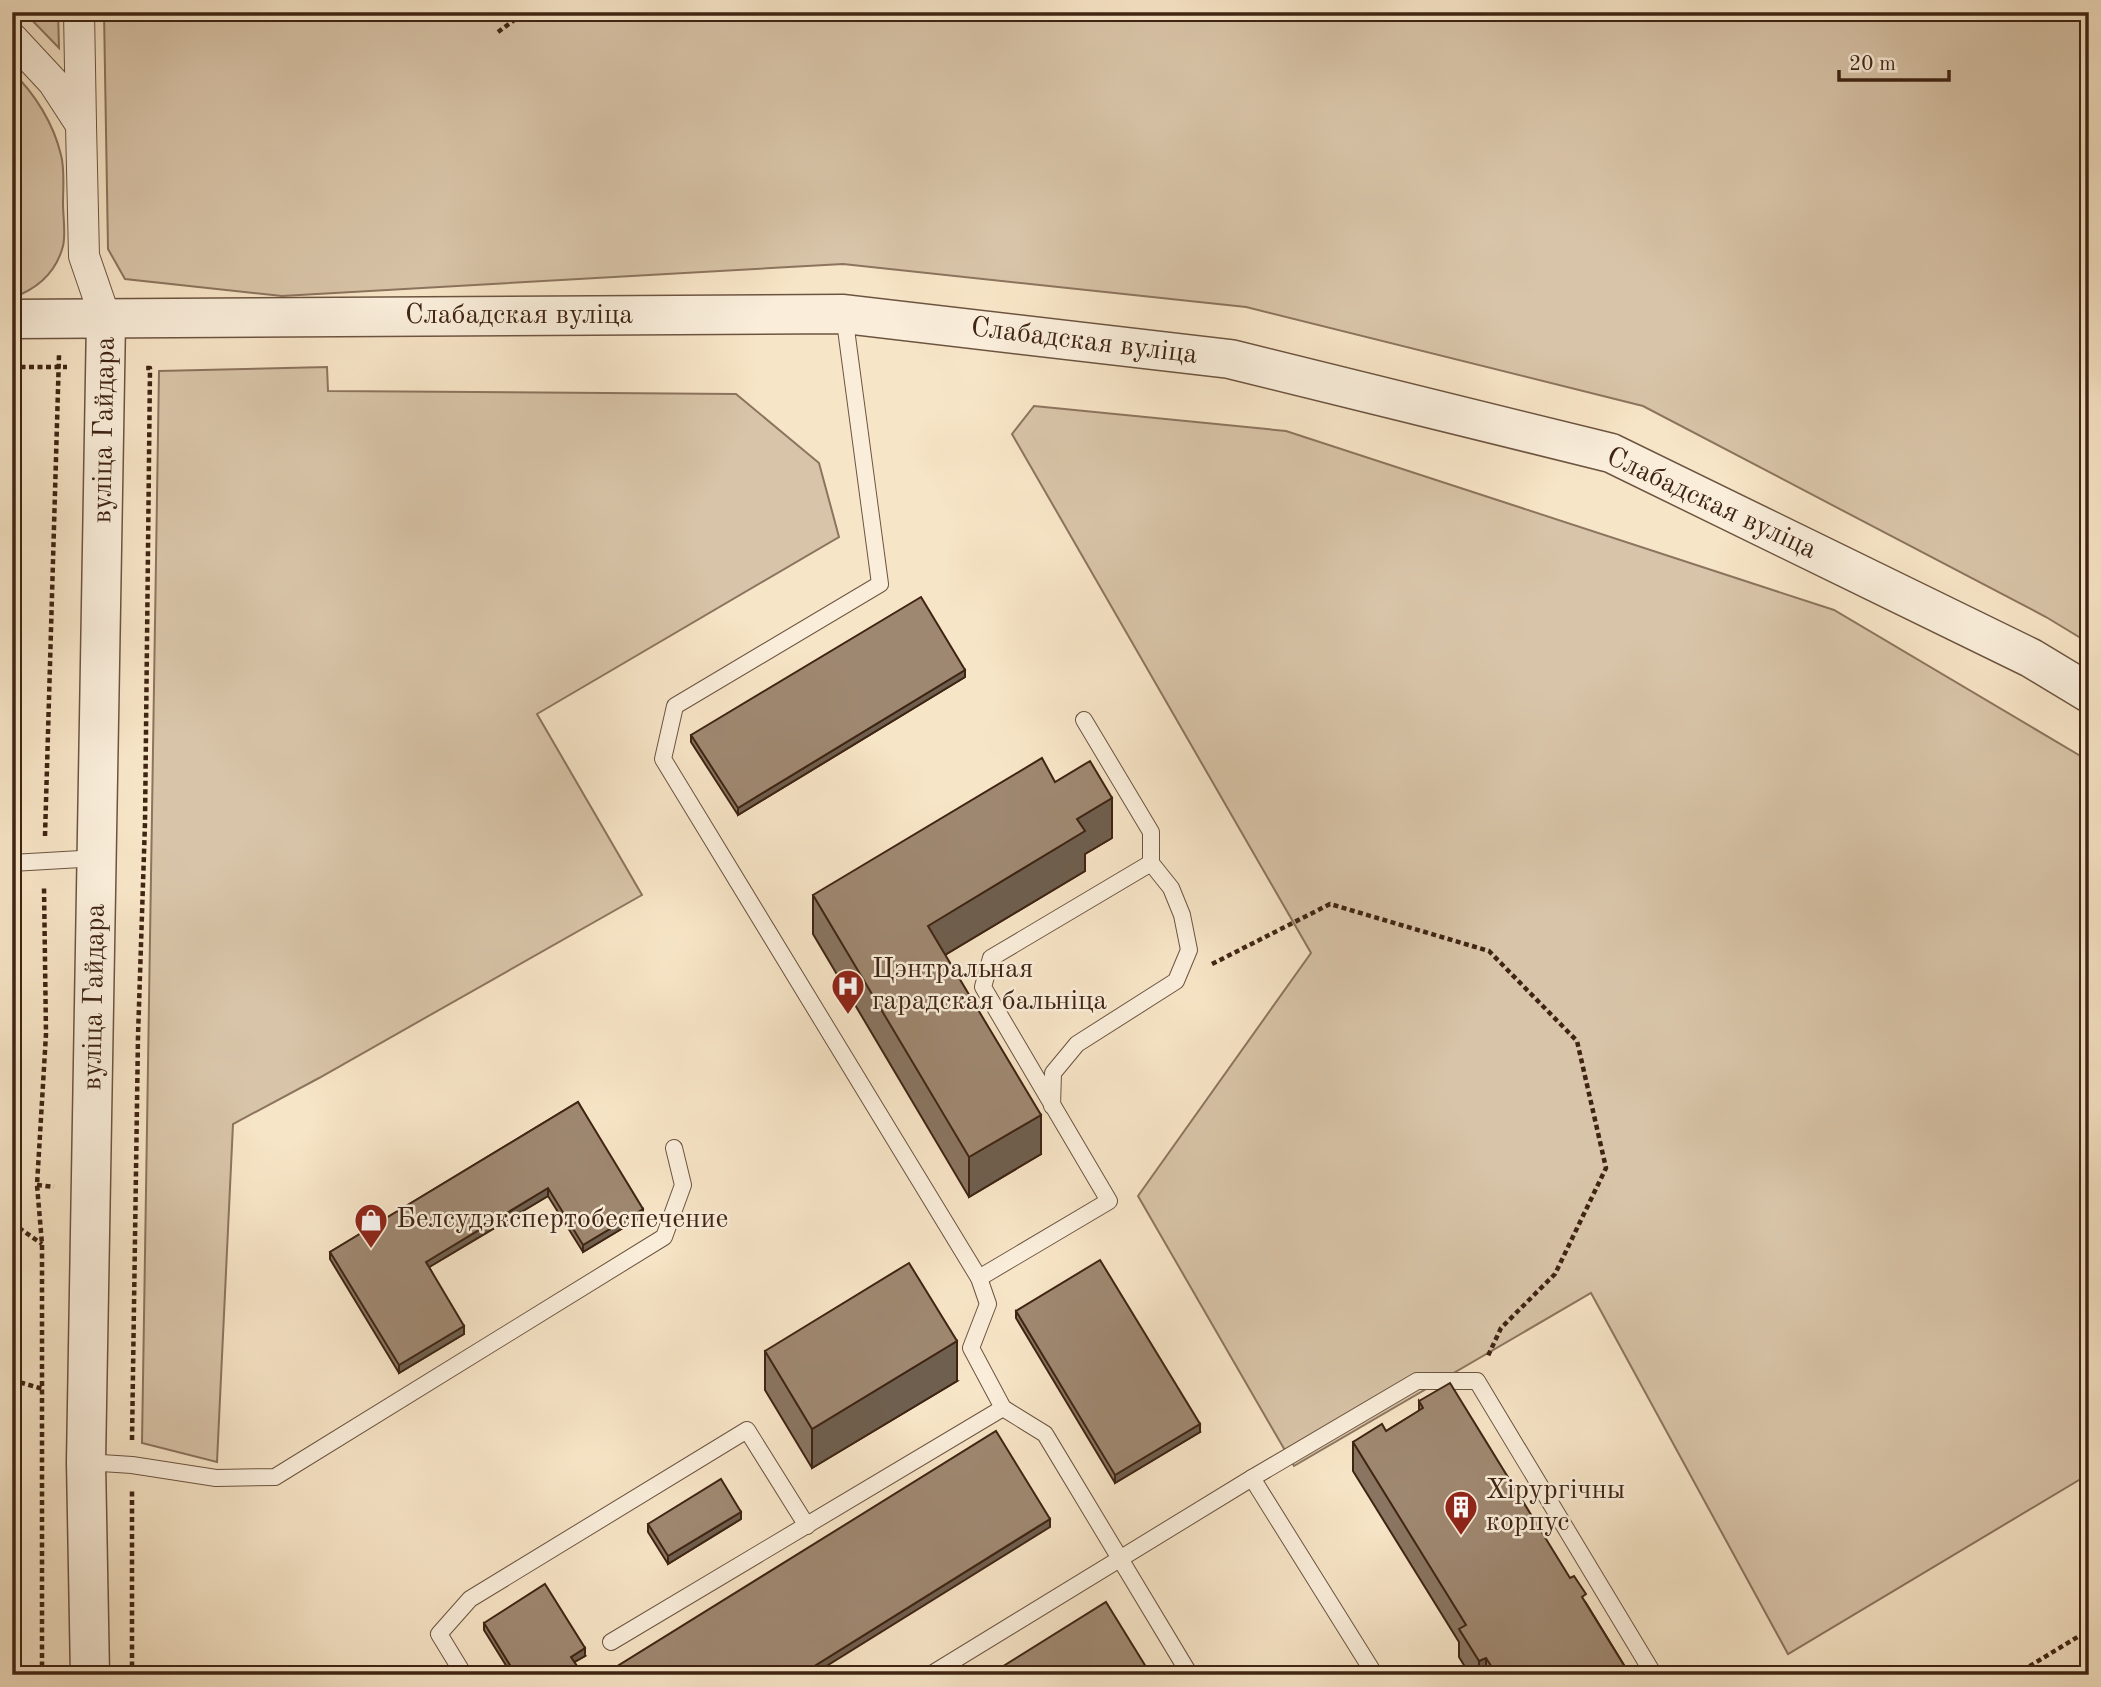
<svg xmlns="http://www.w3.org/2000/svg" width="2101" height="1687" font-family="'Old Standard TT',serif">
  <style>
    .green { fill: #d8c4a8; stroke: #8c745e; stroke-width: 2 }
    .lines { fill: none; stroke-linecap: round; stroke-linejoin: round }
    .service-casing { stroke: #6d5440; stroke-width: 18 }
    .minor-casing { stroke: #6d5440; stroke-width: 32 }
    .tertiary-casing { stroke: #6d5440; stroke-width: 41 }
    .path { stroke: #3f2413; stroke-width: 4.5; stroke-dasharray: 5 3.5; stroke-linecap: butt }
    .service { stroke: #faeedb; stroke-width: 16 }
    .minor { stroke: #faeedb; stroke-width: 30 }
    .tertiary { stroke: #faeedb; stroke-width: 38 }
    .wall { fill: #897561; stroke: #3f2413; stroke-width: 2 }
    .shaded-wall { fill: #6f5f4f; stroke: #3f2413; stroke-width: 2 }
    .building { fill: #9f8871; stroke: #3f2413; stroke-width: 2 }
    .labels { text-anchor: middle; dominant-baseline: central; stroke-width: 5; stroke-linejoin: round; paint-order: stroke }
    .street-label { font-size: 28px; fill: #3f2413; stroke: #faeedb }
    .poi-label { font-size: 28px; fill: #3f2413; stroke: #faeedb; text-anchor: start }
  </style>
  <rect width="100%" height="100%" fill="#f7e5c7"/>
  <filter id="stains"><feTurbulence type="fractalNoise" baseFrequency=".00286" numOctaves="4"/><feColorMatrix values="0 0 0 0 .2 0 0 0 0 .09 0 0 0 0 .02 0 0 0 .5 -.17"/></filter>
  <radialGradient id="worn" r=".72"><stop offset=".6" stop-color="#630" stop-opacity="0"/><stop offset="1" stop-color="#630" stop-opacity=".3"/></radialGradient>
  <g class="green">
    <path d="M24,12H58L59,48Z"/>
    <path d="M104,12H2089V643L2046,617L1643,406L1246,307L843,264L282,296L125,279L108,249Z"/>
    <path d="M12,72C35,93 54,125 61,155C65,170 63,188 63,203C63,217 66,234 63,246C56,273 37,289 12,298Z"/>
    <path d="M327,367L328,391L736,394L819,463L839,537L537,714L642,895L319,1078L233,1124L217,1462L142,1443L159,371Z"/>
    <path d="M1034,406L1286,431L1834,610L2089,761V1474L1788,1654L1591,1293L1294,1466L1138,1196L1311,953L1012,434Z"/>
  </g>
  <g class="lines">
    <defs>
      <g id="service">
        <path d="M844,314L880,584L675,706L663,759L979,1278L988,1304L971,1348L1003,1408L1045,1434L1190,1675"/>
        <path d="M12,863L98,858"/>
        <path d="M1052,1106L1053,1073L1077,1044L1176,981L1189,950L1182,915L1171,888L1151,863"/>
        <path d="M979,1278L1109,1201L983,987L991,958L1151,863V832L1084,720"/>
        <path d="M86,1462L132,1465L216,1478L275,1477L664,1237L683,1185L674,1148"/>
        <path d="M1252,1478L1375,1675"/>
        <path d="M611,1642L1003,1408"/>
        <path d="M464,1675L439,1634L470,1599L747,1430L807,1526"/>
        <path d="M930,1675L1252,1478L1417,1381H1477L1654,1675"/>
      </g>
      <g id="minor">
        <path d="M79,12L81,124"/>
        <path d="M12,38L53,82L81,125L84,256L106,320"/>
      </g>
      <g id="tertiary">
        <path d="M12,319L844,314L1230,359L1611,453L2031,658L2089,693"/>
        <path d="M90,1675L86,1462L106,320"/>
      </g>
    </defs>
    <use href="#service" class="service-casing"/>
    <use href="#minor" class="minor-casing"/>
    <use href="#tertiary" class="tertiary-casing"/>
    <g class="path">
      <path d="M498,32L525,12"/>
      <path d="M12,367H67"/>
      <path d="M45,836L59,355"/>
      <path d="M1212,964L1330,904L1489,951L1577,1041L1606,1168L1555,1274L1501,1328L1487,1358"/>
      <path d="M37,1185L54,1187"/>
      <path d="M12,1223L42,1244"/>
      <path d="M12,1380L43,1389"/>
      <path d="M132,1440L138,1036L145,823L150,368H143"/>
      <path d="M42,1675V1244L37,1185L46,1034L44,887"/>
      <path d="M132,1675V1491"/>
      <path d="M2015,1675L2089,1630"/>
    </g>
    <use href="#service" class="service"/>
    <use href="#minor" class="minor"/>
    <use href="#tertiary" class="tertiary"/>
  </g>
  <g class="wall">
    <path d="M965,677L738,815L691,742V735Z"/>
    <path d="M1112,838L1085,854V871L945,955L1041,1154L969,1197L813,934V895Z"/>
    <path d="M578,1102L643,1216L583,1252L548,1196L429,1267L464,1334L399,1373L330,1259V1252Z"/>
    <path d="M1016,1311L1200,1432L1115,1483L1016,1318Z"/>
    <path d="M765,1351L957,1381L812,1468L765,1390Z"/>
    <path d="M1419,1401L1586,1603L1630,1675H1470L1459,1657V1642L1353,1471V1442L1386,1431L1419,1411Z"/>
    <path d="M741,1519L668,1564L648,1532V1524Z"/>
    <path d="M484,1623L585,1656L574,1662L583,1675H512L484,1630Z"/>
  </g>
  <g class="shaded-wall">
    <path d="M965,670V677L738,815V808Z"/>
    <path d="M1112,798V838L1085,854V871L928,965V926L1077,819Z"/>
    <path d="M1041,1115V1154L969,1197V1157Z"/>
    <path d="M548,1188V1196L426,1269V1262Z"/>
    <path d="M643,1209V1216L583,1252V1245Z"/>
    <path d="M464,1326V1334L399,1373V1365Z"/>
    <path d="M957,1341V1381L812,1468V1429Z"/>
    <path d="M1200,1424V1432L1115,1483V1475Z"/>
    <path d="M741,1512V1519L668,1564V1556Z"/>
    <path d="M1050,1519V1527L812,1675H800Z"/>
    <path d="M585,1648V1656L571,1664V1657Z"/>
    <path d="M1486,1658V1675H1479V1661Z"/>
  </g>
  <g class="building">
    <path d="M921,597L965,670L738,808L691,735Z"/>
    <path d="M1042,758L1055,782L1090,761L1112,798L1077,819L1085,831L928,926L1041,1115L969,1157L813,895Z"/>
    <path d="M578,1102L643,1209L583,1245L548,1188L426,1262L464,1326L399,1365L330,1252Z"/>
    <path d="M1100,1260L1200,1424L1115,1475L1016,1311Z"/>
    <path d="M909,1263L957,1341L812,1429L765,1351Z"/>
    <path d="M1450,1383L1570,1578L1574,1576L1586,1594L1582,1597L1630,1675H1497L1486,1658L1479,1661L1459,1629L1466,1625L1353,1442L1382,1424L1386,1431L1423,1408L1419,1401Z"/>
    <path d="M996,1431L1050,1519L800,1675H603Z"/>
    <path d="M721,1479L741,1512L668,1556L648,1524Z"/>
    <path d="M545,1584L585,1648L571,1657L583,1675H516L484,1623Z"/>
    <path d="M1106,1602L1151,1675H989Z"/>
    <path d="M2089,1662V1675H2067Z"/>
  </g>
  <defs>
    <symbol id="hospital-pin" viewBox="-11 -11 22 30"><path d="M0 17L-7.5 6A9.5 9.5 0 1 1 7.5 6Z" fill="#8f2418" stroke="#faeedb"/><path d="M-5-5h3v3.5h4V-5h3V5h-3V1.5h-4V5h-3Z" fill="#fff"/></symbol>
    <symbol id="shop-pin" viewBox="-11 -11 22 30"><path d="M0 17L-7.5 6A9.5 9.5 0 1 1 7.5 6Z" fill="#8f2418" stroke="#faeedb"/><path d="M-5-2.5h2.3a2.7 3.5 0 0 1 5.4 0H5L5.5 6h-11ZM-1.5-2.5h3a1.5 2.3 0 0 0-3 0Z" fill="#fff"/></symbol>
    <symbol id="building-pin" viewBox="-11 -11 22 30"><path d="M0 17L-7.5 6A9.5 9.5 0 1 1 7.5 6Z" fill="#8f2418" stroke="#faeedb"/><path d="M-4-6H4V6H1V3H-1V6H-4ZM-2.5-4.3h1.7v1.8h-1.7ZM.8-4.3h1.7v1.8H.8ZM-2.5-1h1.7V.8h-1.7ZM.8-1h1.7V.8H.8Z" fill="#fff"/></symbol>
  </defs>
  <g fill-rule="evenodd">
    <use href="#hospital-pin" x="829" y="967" width="38" height="52"/>
    <use href="#shop-pin" x="352" y="1201" width="38" height="52"/>
    <use href="#building-pin" x="1442" y="1488" width="38" height="52"/>
  </g>
  <g class="labels">
    <g class="street-label">
      <text x="519" y="316">Слабадская вуліца</text>
      <text transform="translate(1084 342) rotate(7)">Слабадская вуліца</text>
      <text transform="translate(105 430) rotate(-89)">вуліца Гайдара</text>
      <text transform="translate(1711 504) rotate(25)">Слабадская вуліца</text>
      <text transform="translate(95 997) rotate(-89)">вуліца Гайдара</text>
    </g>
    <g class="poi-label">
      <text x="872" y="970">Цэнтральная<tspan x="872" dy="32">гарадская бальніца</tspan></text>
      <text x="396" y="1220">Белсудэкспертобеспечение</text>
      <text x="1486" y="1491">Хірургічны<tspan x="1486" dy="32">корпус</tspan></text>
    </g>
  </g>
  <rect width="2101" height="1687" fill="none" stroke="#f7e5c7" stroke-width="42"/>
  <rect x="14" y="14" width="2073" height="1659" fill="none" stroke="#3f2413" stroke-width="3.5"/>
  <rect x="21" y="21" width="2059" height="1645" fill="none" stroke="#3f2413" stroke-width="2"/>
  <path d="M1839 70v10h110v-10" fill="none" stroke="#3f2413" stroke-width="3.5"/>
  <text x="1849" y="70" font-size="21" fill="#3f2413" stroke="#faeedb" stroke-width="5" paint-order="stroke">20 m</text>
  <rect width="100%" height="100%" filter="url(#stains)"/>
  <rect width="100%" height="100%" fill="url(#worn)"/>
</svg>
